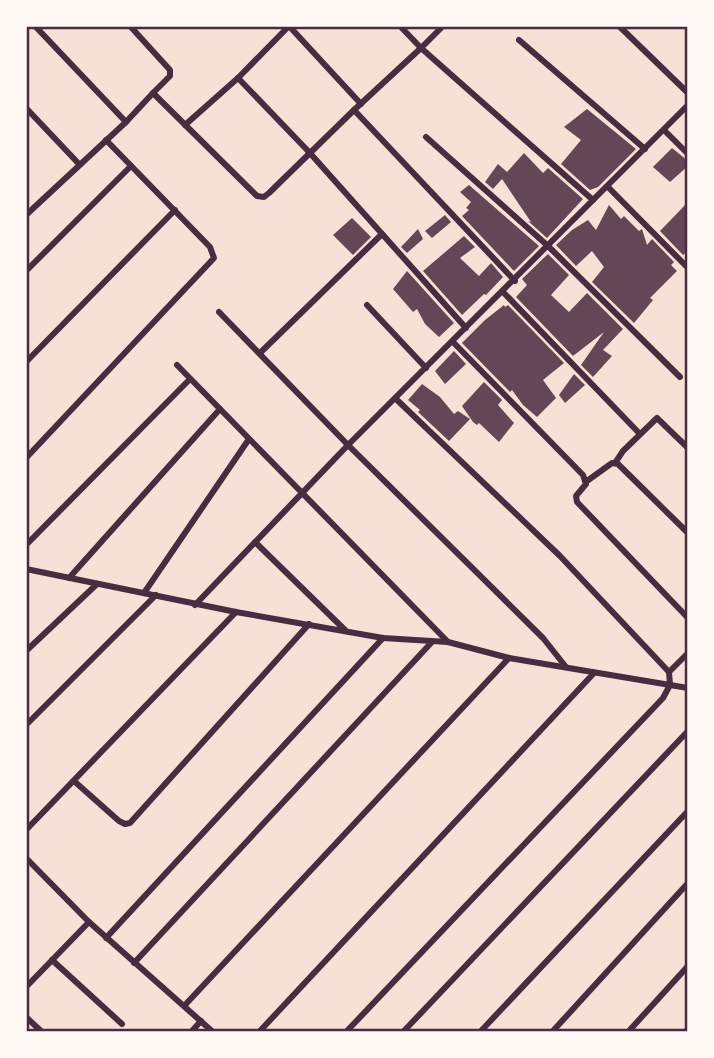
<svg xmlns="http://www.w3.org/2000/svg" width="714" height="1058" font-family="'Nunito Sans',sans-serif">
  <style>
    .building { fill: #644757 }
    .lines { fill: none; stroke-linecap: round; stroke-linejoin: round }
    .minor { stroke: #4a2c40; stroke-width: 6 }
    .neatline { fill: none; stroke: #4a2c40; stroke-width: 2.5 }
  </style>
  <rect width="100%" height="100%" fill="#f7e1d7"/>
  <g class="building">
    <path d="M587,109L636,149L598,187L590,190L561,164L581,140L564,127Z"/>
    <path d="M672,148L688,161V166L670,182L653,167Z"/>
    <path d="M524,153L543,173L548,168L583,199L547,238L528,221L531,222L502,179L493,189L485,182L498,164L507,172Z"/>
    <path d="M469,185L539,246L514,271L462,216L469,210L466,208L471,202L460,192Z"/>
    <path d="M688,202V251L683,255L660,231Z"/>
    <path d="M609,205L621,219L624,216L639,231L642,229L647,245L652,239L674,262L671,265L677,271L650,298L653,300L634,323L592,282L604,267L592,251L576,266L556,245L572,230L588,220L596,230Z"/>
    <path d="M445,215L451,222L432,238L425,231Z"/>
    <path d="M352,218L371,237L353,255L333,235Z"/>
    <path d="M418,229L423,239L407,253L401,247Z"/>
    <path d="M464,236L475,247L460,258L479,276L491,263L503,277L486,295L484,294L462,315L423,271Z"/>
    <path d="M548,254L569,275L551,295L569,312L587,293L623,329L603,350L612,356L593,377L581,365L604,332L573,356L516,297L527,285L522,279Z"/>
    <path d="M407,271L454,323L439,337L425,324L417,309L413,312L393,289Z"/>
    <path d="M504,305L505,307L508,305L564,363L543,380L556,398L537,417L523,405L512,390L510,392L462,343L485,320Z"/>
    <path d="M454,351L466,364L445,384L435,371Z"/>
    <path d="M574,374L585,385L565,403L559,395Z"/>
    <path d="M484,382L502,400L498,405L514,423L499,442L479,423L477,425L473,422L462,406Z"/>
    <path d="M422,384L440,397L454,414L458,411L470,419L449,441L418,412L420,410L408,400Z"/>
  </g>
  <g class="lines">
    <g class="minor">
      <path d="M35,26L126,122L153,93"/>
      <path d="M130,26L170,70V76L153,93L257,196L264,197L269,193L354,110"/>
      <path d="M289,26L361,104"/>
      <path d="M400,26L421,48L443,26"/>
      <path d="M619,26L688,93"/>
      <path d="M519,40L645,149"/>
      <path d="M238,78L309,152L466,328"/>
      <path d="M26,108L79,164"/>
      <path d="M185,125L238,78L288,27"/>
      <path d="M664,130L688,154"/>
      <path d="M426,137L548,246L680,377"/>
      <path d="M608,187L688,268"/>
      <path d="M26,215L126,122"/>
      <path d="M26,271L131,166"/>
      <path d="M515,281L354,110L421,48L593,200"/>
      <path d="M503,292L640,434"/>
      <path d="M367,305L426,368"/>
      <path d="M219,312L348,445L543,638L566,667"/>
      <path d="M453,342L583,475L586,484L576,496L577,502L688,618"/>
      <path d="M260,353L382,234"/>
      <path d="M26,362L175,210"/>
      <path d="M177,365L448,642"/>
      <path d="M26,458L214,258L210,247L106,140"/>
      <path d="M615,463L623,451L657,418L688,448"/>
      <path d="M587,481L612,463L618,464L688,533"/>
      <path d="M256,543L345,630"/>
      <path d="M26,545L190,379"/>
      <path d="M26,569L236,612L383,638L448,642L509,658L688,688"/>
      <path d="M69,578L220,409"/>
      <path d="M144,593L249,439"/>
      <path d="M195,605L348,445L688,105"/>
      <path d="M26,651L97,584"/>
      <path d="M669,672L688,653"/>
      <path d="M26,725L156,595"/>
      <path d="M74,781L119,821L125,824L130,823L309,624"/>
      <path d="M26,830L236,612"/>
      <path d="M26,858L89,922L26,987"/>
      <path d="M89,922L213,1032"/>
      <path d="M106,938L383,638"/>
      <path d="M52,960L122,1024"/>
      <path d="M134,963L431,643"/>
      <path d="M185,1005L509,658"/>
      <path d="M26,1017L42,1032"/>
      <path d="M191,1032L201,1021"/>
      <path d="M259,1032L594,673"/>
      <path d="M346,1032L663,698L670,685L669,672L560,556L396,399"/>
      <path d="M403,1032L688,731"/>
      <path d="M480,1032L688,811"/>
      <path d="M552,1032L688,883"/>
      <path d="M628,1032L688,966"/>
      <path d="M685,1032L688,1029"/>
    </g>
  </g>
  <rect width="714" height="1058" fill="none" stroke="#fffaf5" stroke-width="56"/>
  <rect x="28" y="28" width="658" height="1002" class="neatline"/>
</svg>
